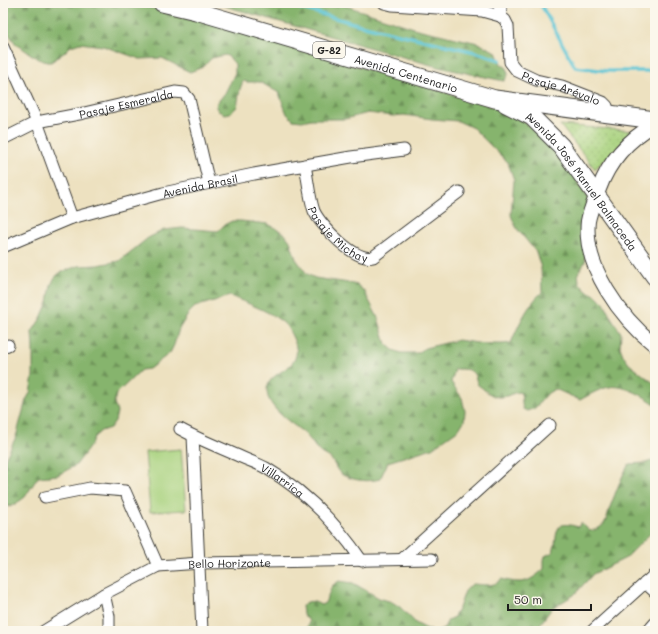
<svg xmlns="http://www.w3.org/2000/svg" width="658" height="634" font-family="Mali,sans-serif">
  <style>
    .green { fill: #a8d27e; stroke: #62774d }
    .forest { fill: url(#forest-firs); stroke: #516844 }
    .park { fill: url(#park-dots); stroke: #62774d }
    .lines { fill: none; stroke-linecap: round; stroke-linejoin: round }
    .stream { stroke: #5ac4d4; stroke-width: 3.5 }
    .minor-casing { stroke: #3b3a35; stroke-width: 13 }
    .tertiary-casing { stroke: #3b3a35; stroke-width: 16 }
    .primary-casing { stroke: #3b3a35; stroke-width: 19 }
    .minor { stroke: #fff; stroke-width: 11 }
    .tertiary { stroke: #fff; stroke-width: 14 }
    .primary { stroke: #fff; stroke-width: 17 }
    .labels { text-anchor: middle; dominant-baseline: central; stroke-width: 4; stroke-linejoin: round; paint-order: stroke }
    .shield { fill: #fbf7ec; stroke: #5f5e5a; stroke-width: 1 }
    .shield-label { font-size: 10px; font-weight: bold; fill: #1c1c1c }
    .street-label { font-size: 11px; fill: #1c1c1c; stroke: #fbf7ec }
  </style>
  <defs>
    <pattern id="forest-firs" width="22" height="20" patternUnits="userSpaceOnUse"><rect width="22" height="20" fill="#86b46d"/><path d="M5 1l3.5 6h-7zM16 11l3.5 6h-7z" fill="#6d9259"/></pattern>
    <pattern id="park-dots" width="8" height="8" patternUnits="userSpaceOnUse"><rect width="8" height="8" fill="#a8d27e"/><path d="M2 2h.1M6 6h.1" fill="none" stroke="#90b46c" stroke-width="1.8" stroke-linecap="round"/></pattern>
  </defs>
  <rect width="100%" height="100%" fill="#fbf7ec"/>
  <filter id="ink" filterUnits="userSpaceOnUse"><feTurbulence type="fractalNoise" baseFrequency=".025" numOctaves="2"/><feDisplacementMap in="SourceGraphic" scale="8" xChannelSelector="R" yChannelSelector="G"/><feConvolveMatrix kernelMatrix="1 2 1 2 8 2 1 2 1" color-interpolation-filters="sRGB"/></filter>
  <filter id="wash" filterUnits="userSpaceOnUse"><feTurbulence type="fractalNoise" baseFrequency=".012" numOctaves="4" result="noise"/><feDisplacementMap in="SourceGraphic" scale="16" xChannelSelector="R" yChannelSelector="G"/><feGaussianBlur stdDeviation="0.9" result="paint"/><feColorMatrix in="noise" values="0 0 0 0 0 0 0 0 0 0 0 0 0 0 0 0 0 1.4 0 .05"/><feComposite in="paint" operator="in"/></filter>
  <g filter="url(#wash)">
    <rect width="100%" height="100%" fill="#ede1c0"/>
    <path class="green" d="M181,449L186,510L150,512L145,452Z"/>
    <g class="forest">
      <path d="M3,3H130L195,18L498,108L520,117L563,159L588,198L585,262L578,273L579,282L585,290L597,296L604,303L611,317L621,333L620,347L623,355L629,364L655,384V404C644,396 623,384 609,387C599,389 589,395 580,400L555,389L548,393L535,408L527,411L523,409C521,403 523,397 520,392C513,392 508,397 501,397C492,398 484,389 477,384C475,369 469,369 455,369L451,382L462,398L465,411L464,421L459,429L432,448L388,462L380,479C369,482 356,481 345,476C336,473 336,464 330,458C328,456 325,455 322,454C315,449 311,439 304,433C292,423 274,413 268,397C259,367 310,375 293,338C290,332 287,325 281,321C267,310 246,303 230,296L195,307L189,313L179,329L174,345L170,353L149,369L141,370L116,394L114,403L117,412L115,421L110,428L101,431L94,437L91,445L76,465L58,475L39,477L36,480L25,497L17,503L9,507L3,502V463L16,437L26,400L30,393L33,376V349L32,332L41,318L48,302L51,285L55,277L61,272L78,266L98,265L119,261L148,238L164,230L182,228L218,231L224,225L232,221H241L268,224L284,233L290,241L296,259L307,274L315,278L349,283L357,285L364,291L378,318L386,344L393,350L401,353H418L425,348L458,340L484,344H503L511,343C519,324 527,306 542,292L541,268L536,252L518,230L514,223L511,215L514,180L508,163L473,128L458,121L432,119L404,115L393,116L368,113L345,119H311L302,121L293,120L287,114L279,93L260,82H247L243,81L240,89L237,107L230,113L225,114L218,111L216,107L217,103L225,93L235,73V64L229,57L225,55L212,58L203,67L190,72L162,58L140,59L103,46L80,43L71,46L65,52L51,62H47L38,59L16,44L3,26Z"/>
      <path d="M214,3H337L417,29L478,43L496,52L501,64L507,68L508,75L504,81L438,67Z"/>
      <path d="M655,459V529L626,558L593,574L574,595L552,608L538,627L531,631H439L444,628L448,620L453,618L459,608L465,591L472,584C480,584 496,588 501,579C522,584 527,584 544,569V560L545,556L553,552C559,535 551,518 578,527L581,523L590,531C595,530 603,527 605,522C608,517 608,511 610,507C616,492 621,477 629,464L646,463Z"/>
      <path d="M339,581L353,583L379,598L392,602L400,607L417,624L432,631H304L308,626L309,621L303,614L302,606C309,599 313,601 321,605L325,603L332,586Z"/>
    </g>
    <path class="park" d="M560,125L635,131L595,169Z"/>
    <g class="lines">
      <g class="stream">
        <path d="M282,3L360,25L475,52L500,60"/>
        <path d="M540,3L575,67L607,71H655"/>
      </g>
    </g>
  </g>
  <g filter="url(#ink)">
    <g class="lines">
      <defs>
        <g id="minor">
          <path id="s1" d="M384,3L392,5L482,11L500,16L505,20L508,26L510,62L517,71L536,80L562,86L603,102L607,106L609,114"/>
          <path d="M497,3L501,9L500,16"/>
          <path d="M3,47L37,122L72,218"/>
          <path id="s2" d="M3,139L37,122L84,113L175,92L184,93L189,99L209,183"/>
          <path id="s3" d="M305,165C308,180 309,196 314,211C321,226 355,262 373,257L459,192"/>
          <path id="s4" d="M3,247L72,218L163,193L254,174L351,157L404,150"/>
          <path d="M3,347L8,345"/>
          <path id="s5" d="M180,429C200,440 221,448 241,457C250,461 259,464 266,468C305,491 337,524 362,561"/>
          <path d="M193,436L202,631"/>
          <path d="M45,497L90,488L125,491L158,566"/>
          <path d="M402,559L550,425"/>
          <path d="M645,583L655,592"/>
          <path d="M104,594L109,616V631"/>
          <path id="s6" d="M44,631L104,594L158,566L200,563L432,559"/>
          <path d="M592,631L655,574"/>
          <path d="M648,631L655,623"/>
        </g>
        <path id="tertiary" d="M655,124C629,139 609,161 599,189C595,200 590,210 588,221C583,267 621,318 655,345"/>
        <g id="primary">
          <path id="s7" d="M162,3L196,11L495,99L655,120"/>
          <path id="s8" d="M506,104L532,117L561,146L655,277"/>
        </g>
      </defs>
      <use href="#minor" class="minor-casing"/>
      <use href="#tertiary" class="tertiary-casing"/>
      <use href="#primary" class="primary-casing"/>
      <use href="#minor" class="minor"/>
      <use href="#tertiary" class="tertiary"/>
      <use href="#primary" class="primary"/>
    </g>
  </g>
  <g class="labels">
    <rect class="shield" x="313" y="42" width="32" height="16" rx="3"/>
    <g class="shield-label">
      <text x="329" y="50">G-82</text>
    </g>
    <g class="street-label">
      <text stroke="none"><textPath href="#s7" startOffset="254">Avenida Centenario</textPath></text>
      <text stroke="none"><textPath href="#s1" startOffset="225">Pasaje Arévalo</textPath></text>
      <text stroke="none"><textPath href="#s2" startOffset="129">Pasaje Esmeralda</textPath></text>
      <text stroke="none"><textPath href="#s8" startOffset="110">Avenida José Manuel Balmaceda</textPath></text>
      <text stroke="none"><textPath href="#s4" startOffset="207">Avenida Brasil</textPath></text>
      <text stroke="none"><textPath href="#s3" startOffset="81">Pasaje Michay</textPath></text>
      <text stroke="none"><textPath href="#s5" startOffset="115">Villarrica</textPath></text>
      <text stroke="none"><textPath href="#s6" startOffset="203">Bello Horizonte</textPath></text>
    </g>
  </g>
  <rect width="658" height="634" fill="none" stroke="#fbf7ec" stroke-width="16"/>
  <path d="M508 604v6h83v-6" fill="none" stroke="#1c1c1c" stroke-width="2"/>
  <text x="514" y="604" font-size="12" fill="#1c1c1c" stroke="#fbf7ec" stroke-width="3" paint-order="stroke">50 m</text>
</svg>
